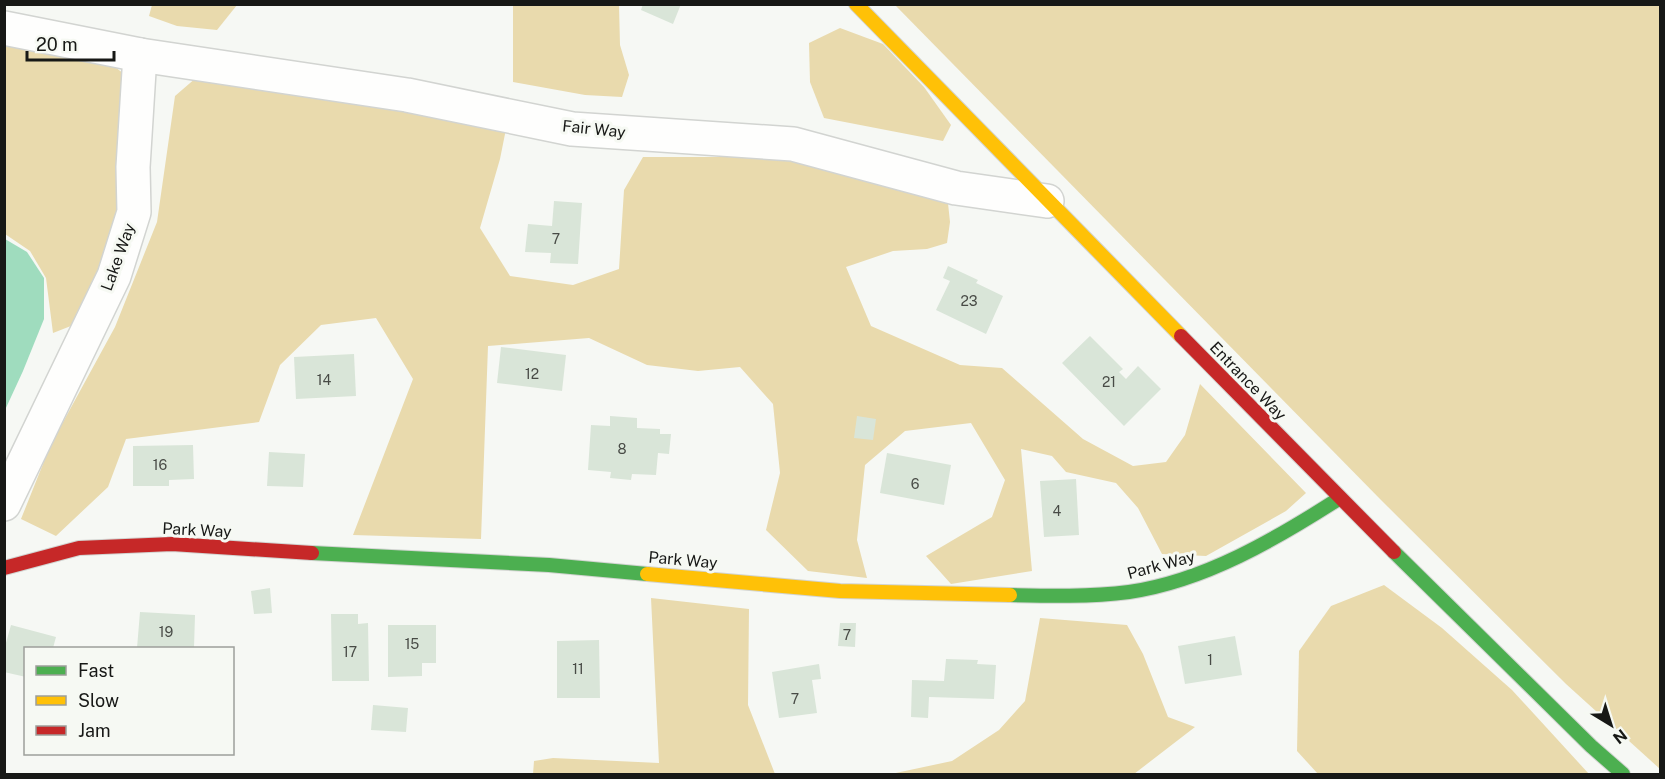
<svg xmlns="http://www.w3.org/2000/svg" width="1665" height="779" font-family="'Public Sans',sans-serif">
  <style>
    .forest { fill: #e9daad }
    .water { fill: #9fdcbe }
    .building { fill: #d9e5d8 }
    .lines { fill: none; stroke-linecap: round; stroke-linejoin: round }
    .street-casing { stroke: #d2d4d1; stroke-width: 36 }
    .fast-casing { stroke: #d2d4d1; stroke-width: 16 }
    .slow-casing { stroke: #d2d4d1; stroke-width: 16 }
    .jam-casing { stroke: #d2d4d1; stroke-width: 16 }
    .street { stroke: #fefefd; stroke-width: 33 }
    .fast { stroke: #4caf50; stroke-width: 14 }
    .slow { stroke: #ffc107; stroke-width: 14 }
    .jam { stroke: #c62828; stroke-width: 14 }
    .labels { text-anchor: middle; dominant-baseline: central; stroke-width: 6; stroke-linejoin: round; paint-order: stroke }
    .number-label { font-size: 14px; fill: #484b46 }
    .street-label { font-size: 16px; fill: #171816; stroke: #f6f9f3 }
  </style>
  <rect width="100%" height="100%" fill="#f6f8f4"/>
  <g class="forest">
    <path d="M237,5L217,30L177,26L149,16L152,5Z"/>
    <path d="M513,5H619L620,45L629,75L622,97L585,95L513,82Z"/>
    <path d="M895,5H1660V769L1566,684L1381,500Z"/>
    <path d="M840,28L883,44L924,87L951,125L943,141L824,118L810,82L809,43Z"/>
    <path d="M5,43L101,56L124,74L126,207L76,324L53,333L46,278L30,251L5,234Z"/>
    <path d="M197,77L232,79L506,129L500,159L480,228L510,276L573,285L619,269L624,190L643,157H772L841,168L947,194L950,222L947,243L927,249L893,251L846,267L871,326L960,365L1002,368L1083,439L1133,466L1166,462L1185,435L1200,384L1306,493L1286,511L1206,556L1162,554L1138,508L1116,483L1066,472L1052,456L1021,449L1032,571L951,584L926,556L992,517L1005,480L971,423L905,431L865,465L857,540L867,578L808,571L766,530L780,473L773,404L740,367L698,371L647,365L589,338L488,346L481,539L353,535L413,379L376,318L321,325L280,365L259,422L126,439L108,487L56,536L21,519L51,444L115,327L157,222L175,96Z"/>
    <path d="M1384,585L1442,628L1512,690L1589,774H1318L1297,751L1299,651L1331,606Z"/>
    <path d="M651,598L749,609L748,705L775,774H533L534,761L553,758L659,763Z"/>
    <path d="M1040,618L1127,625L1143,654L1168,717L1195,727L1134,774H848H891L952,761L999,730L1025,701Z"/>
  </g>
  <path class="water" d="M5,239L27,252L44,278V319L23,371L5,410Z"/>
  <g class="building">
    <path d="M643,4H681L673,24L641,10Z"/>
    <path d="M554,201L582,203L578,264L550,263L551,253L525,252L528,224L552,226Z"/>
    <path d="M948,266L978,280L976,283L1003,296L986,334L936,310L950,281L943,278Z"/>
    <path d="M1090,336L1123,369L1119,372L1126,379L1138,366L1161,389L1124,426L1062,363Z"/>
    <path d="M501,347L566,355L562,391L497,383Z"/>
    <path d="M354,354L356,396L296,399L294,357Z"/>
    <path d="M610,416L637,418V428L660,429V434H671L669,454L658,453L656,475L632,474L631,480L610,478L611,472L588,470L591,425L610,426Z"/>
    <path d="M857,416L876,419L873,440L854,438Z"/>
    <path d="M193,445L194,479L169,480V486H133V446Z"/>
    <path d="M269,452L305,454L303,487L267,486Z"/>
    <path d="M887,453L951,465L944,505L880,493Z"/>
    <path d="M1076,479L1079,535L1044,537L1040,481Z"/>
    <path d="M270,588L272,613L254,614L251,591Z"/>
    <path d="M140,612L195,615L194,648H137Z"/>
    <path d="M331,614H358V624L368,623L369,681H332Z"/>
    <path d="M840,623H856L855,647L838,646Z"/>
    <path d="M11,625L56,637L53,648H26V677L4,672V650Z"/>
    <path d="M388,625H436V663H422V676L388,677Z"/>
    <path d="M1235,636L1242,675L1185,684L1178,646Z"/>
    <path d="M599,640L600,698H557V641Z"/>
    <path d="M946,659L978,660L977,664L996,665L994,699L929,697L928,718L911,717L912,680L944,681Z"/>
    <path d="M819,664L821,679L812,680L817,713L779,718L772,672Z"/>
    <path d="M373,705L408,708L406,732L371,730Z"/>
  </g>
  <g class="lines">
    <defs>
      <g id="street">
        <path d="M4,28L140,55L407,95L572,129L793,144L956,188L1047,201"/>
        <path d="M4,504L114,276L134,212L133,167L140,55"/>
      </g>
      <g id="fast">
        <path d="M1394,552L1591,746L1623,774"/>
        <path d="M312,553L549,565L647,574"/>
        <path d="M1010,595C1049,596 1090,597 1129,592C1205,581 1276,539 1340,498"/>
      </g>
      <g id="slow">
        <path d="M856,4L1181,336"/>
        <path d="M647,574L840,591L1010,595"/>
      </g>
      <g id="jam">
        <path d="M1181,336L1394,552"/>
        <path d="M4,568L79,548L172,544L312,553"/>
      </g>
    </defs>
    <use href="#street" class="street-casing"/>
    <use href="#fast" class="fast-casing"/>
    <use href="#slow" class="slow-casing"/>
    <use href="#jam" class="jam-casing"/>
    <use href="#street" class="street"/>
    <use href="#fast" class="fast"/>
    <use href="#slow" class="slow"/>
    <use href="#jam" class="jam"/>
  </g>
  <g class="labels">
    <g class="number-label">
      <text x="556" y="239">7</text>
      <text x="969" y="301">23</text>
      <text x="532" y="374">12</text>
      <text x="324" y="380">14</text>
      <text x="1109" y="382">21</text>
      <text x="622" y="449">8</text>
      <text x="160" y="465">16</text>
      <text x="915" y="484">6</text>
      <text x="1057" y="511">4</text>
      <text x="166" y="632">19</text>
      <text x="847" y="635">7</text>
      <text x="412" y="644">15</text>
      <text x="350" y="652">17</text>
      <text x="1210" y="660">1</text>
      <text x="578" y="669">11</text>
      <text x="795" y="699">7</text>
    </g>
    <g class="street-label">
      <text transform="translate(594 129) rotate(6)">Fair Way</text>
      <text transform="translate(118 257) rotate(-70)">Lake Way</text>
      <text transform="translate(1248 381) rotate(46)">Entrance Way</text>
      <text transform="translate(197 530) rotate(3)">Park Way</text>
      <text transform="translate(683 560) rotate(5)">Park Way</text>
      <text transform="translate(1161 565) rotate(-15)">Park Way</text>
    </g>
  </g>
  <rect width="1665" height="779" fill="none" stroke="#171816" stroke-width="12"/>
  <rect x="24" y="647" width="210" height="108" fill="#f6f9f3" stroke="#9d9f9b" stroke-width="1.5"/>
  <rect x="36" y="666" width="30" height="9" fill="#4caf50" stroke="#9d9f9b" stroke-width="1.5"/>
  <text x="78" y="677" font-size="18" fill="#171816">Fast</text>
  <rect x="36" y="696" width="30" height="9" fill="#ffc107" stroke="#9d9f9b" stroke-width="1.5"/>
  <text x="78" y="707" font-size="18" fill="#171816">Slow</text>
  <rect x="36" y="726" width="30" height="9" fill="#c62828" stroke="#9d9f9b" stroke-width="1.5"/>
  <text x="78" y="737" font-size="18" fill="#171816">Jam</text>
  <g transform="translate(1611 725) rotate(142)" stroke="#f6f9f3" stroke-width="4.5" paint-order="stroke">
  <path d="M0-4.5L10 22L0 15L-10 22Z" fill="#171816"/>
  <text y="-9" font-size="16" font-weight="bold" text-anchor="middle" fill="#171816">N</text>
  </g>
  <path d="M27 51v9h87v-9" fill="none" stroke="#171816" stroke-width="3"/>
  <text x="36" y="51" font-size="18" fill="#171816" stroke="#f6f9f3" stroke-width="4.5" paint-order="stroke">20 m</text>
</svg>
